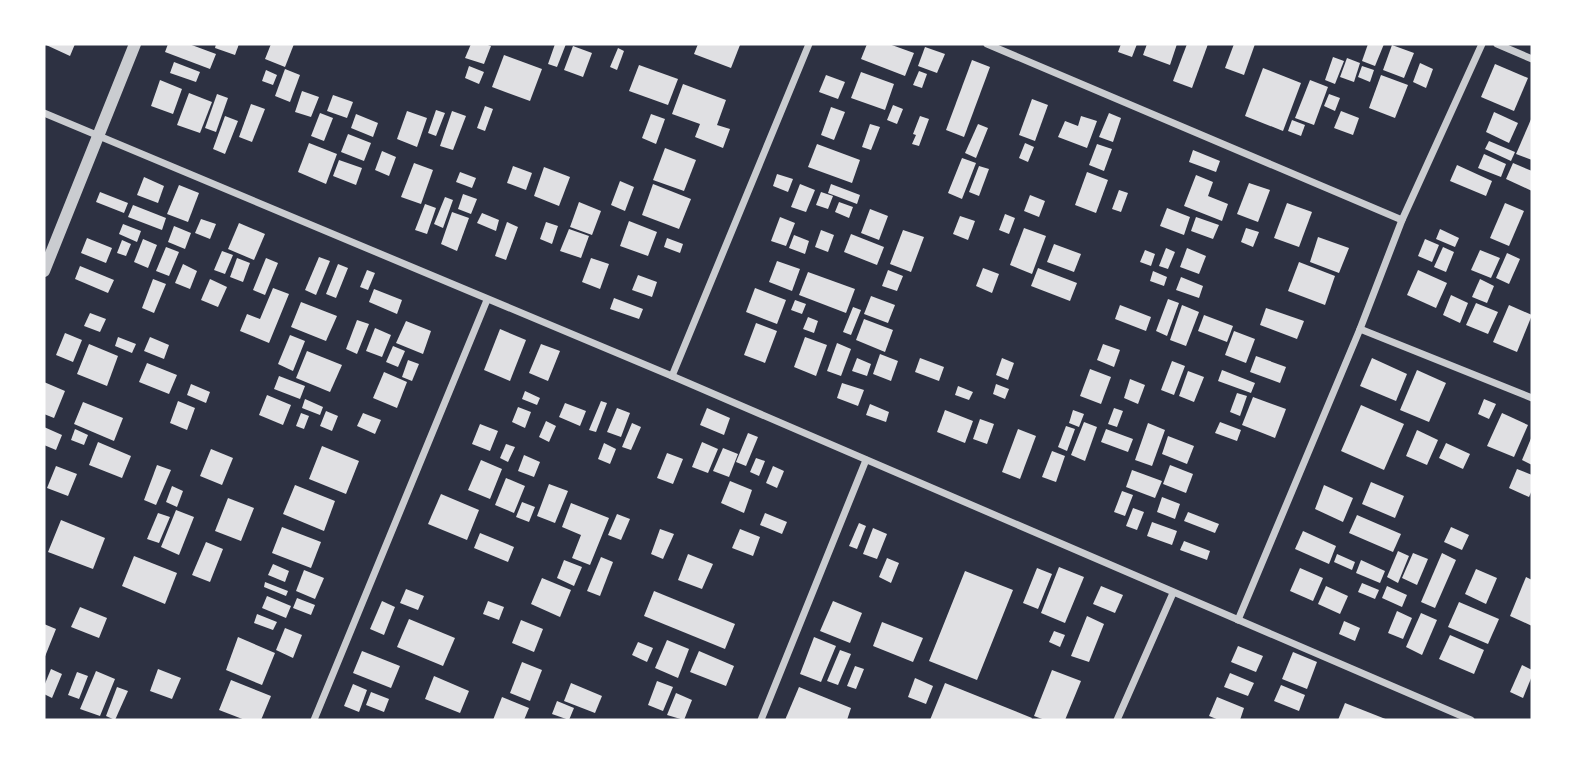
<svg xmlns="http://www.w3.org/2000/svg" width="1576" height="764" font-family="Manrope,sans-serif">
  <style>
    .building { fill: #e0e0e3 }
    .lines { fill: none; stroke-linecap: round; stroke-linejoin: round }
    .minor { stroke: #caccd0; stroke-width: 7 }
    .tertiary { stroke: #caccd0; stroke-width: 12 }
  </style>
  <rect width="100%" height="100%" fill="#2d3142"/>
  <g class="building">
    <path d="M44,44H75L70,56Z"/>
    <path d="M168,44H189L216,54L210,69L165,52Z"/>
    <path d="M216,44H239L235,55L215,48Z"/>
    <path d="M271,44H294L285,67L265,59Z"/>
    <path d="M471,44H485L491,46L484,64L465,58Z"/>
    <path d="M555,44H566L557,67L548,64Z"/>
    <path d="M698,44H736L740,45L731,68L694,54Z"/>
    <path d="M867,44H889L914,53L905,76L861,59Z"/>
    <path d="M1121,44H1137L1132,57L1118,52Z"/>
    <path d="M1147,44H1177L1170,65L1143,55Z"/>
    <path d="M1187,44H1208L1192,88L1173,81Z"/>
    <path d="M1234,44H1255L1244,75L1225,68Z"/>
    <path d="M1368,44H1384L1375,66L1362,61Z"/>
    <path d="M1392,45L1414,53L1404,78L1383,70Z"/>
    <path d="M573,46L592,53L583,77L564,70Z"/>
    <path d="M925,47L945,54L937,73L918,66Z"/>
    <path d="M618,48L624,51L617,70L610,67Z"/>
    <path d="M504,55L542,69L530,101L492,87Z"/>
    <path d="M1333,57L1344,61L1335,84L1325,80Z"/>
    <path d="M1347,58L1360,63L1354,82L1340,77Z"/>
    <path d="M972,60L990,67L964,137L946,130Z"/>
    <path d="M174,62L200,72L196,82L170,73Z"/>
    <path d="M1420,63L1433,69L1426,88L1413,82Z"/>
    <path d="M1495,64L1528,78L1514,111L1481,97Z"/>
    <path d="M639,65L678,79L668,105L629,91Z"/>
    <path d="M469,66L484,72L479,84L465,78Z"/>
    <path d="M1362,66L1374,70L1370,82L1358,77Z"/>
    <path d="M1263,68L1301,83L1283,131L1245,116Z"/>
    <path d="M285,69L300,75L290,102L275,96Z"/>
    <path d="M266,70L277,75L273,85L262,81Z"/>
    <path d="M919,71L927,74L922,88L913,85Z"/>
    <path d="M861,72L894,84L885,110L851,98Z"/>
    <path d="M826,75L845,82L838,99L819,92Z"/>
    <path d="M1381,75L1408,85L1395,118L1369,108Z"/>
    <path d="M160,80L182,89L173,114L151,106Z"/>
    <path d="M1310,80L1328,87L1314,125L1295,118Z"/>
    <path d="M683,84L726,100L717,125L730,129L723,148L695,137L700,124L672,114Z"/>
    <path d="M302,91L319,97L311,117L295,112Z"/>
    <path d="M189,93L212,102L200,133L177,125Z"/>
    <path d="M217,94L228,98L216,132L205,128Z"/>
    <path d="M1329,94L1340,98L1335,111L1324,106Z"/>
    <path d="M333,95L353,102L347,118L327,111Z"/>
    <path d="M1032,99L1048,105L1035,141L1019,135Z"/>
    <path d="M251,104L265,109L252,142L239,137Z"/>
    <path d="M893,105L903,109L897,124L887,120Z"/>
    <path d="M485,106L493,109L485,131L477,128Z"/>
    <path d="M831,107L845,112L834,140L821,135Z"/>
    <path d="M436,110L445,113L436,136L428,133Z"/>
    <path d="M407,111L427,118L417,147L397,139Z"/>
    <path d="M452,111L466,116L453,150L440,146Z"/>
    <path d="M1341,111L1359,118L1353,135L1334,128Z"/>
    <path d="M1494,112L1518,123L1509,143L1486,132Z"/>
    <path d="M320,113L333,118L324,141L311,136Z"/>
    <path d="M1109,113L1121,118L1113,142L1099,137Z"/>
    <path d="M356,114L378,123L373,137L351,128Z"/>
    <path d="M651,114L665,119L656,144L642,138Z"/>
    <path d="M225,116L238,121L225,154L213,149Z"/>
    <path d="M920,116L929,119L919,146L912,144L916,135L913,134Z"/>
    <path d="M1081,116L1097,121L1087,148L1058,137L1065,121L1078,126Z"/>
    <path d="M1532,117V160L1516,154Z"/>
    <path d="M1292,120L1305,125L1301,136L1288,131Z"/>
    <path d="M870,124L880,127L871,150L862,147Z"/>
    <path d="M978,124L988,128L976,158L965,153Z"/>
    <path d="M348,134L371,143L364,161L341,152Z"/>
    <path d="M1489,141L1515,152L1511,161L1485,149Z"/>
    <path d="M309,143L337,154L326,184L298,172Z"/>
    <path d="M1025,143L1034,147L1028,162L1019,158Z"/>
    <path d="M817,144L860,160L852,183L808,167Z"/>
    <path d="M1097,144L1112,149L1104,171L1089,165Z"/>
    <path d="M665,148L696,160L684,191L653,180Z"/>
    <path d="M1193,150L1220,161L1216,172L1189,162Z"/>
    <path d="M382,151L396,157L389,176L375,170Z"/>
    <path d="M1484,154L1506,164L1501,177L1478,168Z"/>
    <path d="M962,158L976,163L962,199L948,193Z"/>
    <path d="M339,160L362,168L356,185L333,176Z"/>
    <path d="M414,163L433,170L421,204L401,197Z"/>
    <path d="M1513,163L1532,171V191L1506,179Z"/>
    <path d="M1457,165L1492,181L1486,196L1450,181Z"/>
    <path d="M513,166L532,173L526,190L507,183Z"/>
    <path d="M979,166L989,169L979,196L969,192Z"/>
    <path d="M544,167L570,177L559,206L534,196Z"/>
    <path d="M460,172L476,178L472,188L456,182Z"/>
    <path d="M1087,172L1108,180L1096,213L1075,205Z"/>
    <path d="M777,174L793,179L788,192L773,186Z"/>
    <path d="M1196,175L1213,182L1208,196L1228,204L1222,221L1184,206Z"/>
    <path d="M144,177L164,186L158,203L137,195Z"/>
    <path d="M620,181L634,187L625,211L611,205Z"/>
    <path d="M1249,183L1270,190L1258,222L1237,214Z"/>
    <path d="M653,184L691,199L679,229L642,215Z"/>
    <path d="M800,184L815,190L806,212L791,207Z"/>
    <path d="M831,184L860,195L857,204L828,193Z"/>
    <path d="M179,185L199,193L188,222L167,214Z"/>
    <path d="M1119,190L1128,193L1121,212L1112,209Z"/>
    <path d="M100,192L128,203L124,213L96,202Z"/>
    <path d="M821,192L833,196L828,209L816,205Z"/>
    <path d="M463,194L477,199L471,214L458,209Z"/>
    <path d="M1030,195L1045,201L1039,217L1024,211Z"/>
    <path d="M445,197L453,200L443,228L434,224Z"/>
    <path d="M579,202L601,211L592,235L570,227Z"/>
    <path d="M839,202L853,207L849,218L835,212Z"/>
    <path d="M1287,203L1312,212L1299,247L1274,238Z"/>
    <path d="M1505,203L1524,211L1509,246L1490,238Z"/>
    <path d="M425,204L436,208L427,234L415,230Z"/>
    <path d="M133,205L166,218L162,230L128,217Z"/>
    <path d="M1167,208L1190,217L1184,235L1160,226Z"/>
    <path d="M870,209L888,216L879,240L861,233Z"/>
    <path d="M452,212L469,218L457,251L441,244Z"/>
    <path d="M482,213L499,220L496,231L477,223Z"/>
    <path d="M1005,214L1015,218L1009,234L999,230Z"/>
    <path d="M960,216L975,221L968,240L953,234Z"/>
    <path d="M780,217L795,223L786,246L771,241Z"/>
    <path d="M1196,217L1219,225L1213,239L1191,231Z"/>
    <path d="M201,219L216,224L210,239L195,233Z"/>
    <path d="M629,221L657,232L648,256L620,246Z"/>
    <path d="M507,222L518,227L506,260L495,256Z"/>
    <path d="M546,222L558,226L552,244L540,239Z"/>
    <path d="M239,223L265,234L254,260L228,249Z"/>
    <path d="M123,224L141,231L137,242L119,234Z"/>
    <path d="M174,226L191,233L185,249L168,242Z"/>
    <path d="M1024,228L1046,236L1032,274L1010,265Z"/>
    <path d="M1246,228L1259,232L1253,247L1241,242Z"/>
    <path d="M569,229L589,236L581,258L560,251Z"/>
    <path d="M1440,229L1459,238L1455,247L1436,239Z"/>
    <path d="M821,230L834,235L828,252L815,247Z"/>
    <path d="M903,230L924,237L911,272L890,264Z"/>
    <path d="M851,234L884,247L877,265L844,252Z"/>
    <path d="M794,235L809,241L805,254L789,248Z"/>
    <path d="M1318,237L1349,248L1339,273L1310,262Z"/>
    <path d="M87,238L112,248L106,263L81,253Z"/>
    <path d="M667,238L683,244L680,253L664,247Z"/>
    <path d="M143,239L157,245L148,268L134,262Z"/>
    <path d="M1425,239L1439,245L1432,262L1418,256Z"/>
    <path d="M122,240L131,244L126,256L117,253Z"/>
    <path d="M1054,244L1081,254L1074,272L1047,262Z"/>
    <path d="M166,247L179,252L169,276L156,271Z"/>
    <path d="M1443,247L1454,252L1446,272L1434,267Z"/>
    <path d="M1166,248L1175,252L1168,269L1159,266Z"/>
    <path d="M1187,248L1206,256L1199,274L1180,267Z"/>
    <path d="M1145,250L1155,254L1151,266L1140,262Z"/>
    <path d="M1480,250L1500,258L1491,278L1471,270Z"/>
    <path d="M222,251L233,255L225,274L214,270Z"/>
    <path d="M1507,253L1520,259L1509,284L1496,278Z"/>
    <path d="M319,257L330,261L316,295L305,290Z"/>
    <path d="M237,258L250,263L243,282L230,277Z"/>
    <path d="M266,258L278,263L265,295L253,290Z"/>
    <path d="M591,258L609,264L600,289L582,282Z"/>
    <path d="M777,261L800,269L792,291L769,282Z"/>
    <path d="M1299,262L1335,276L1325,305L1288,291Z"/>
    <path d="M183,264L197,271L190,289L175,283Z"/>
    <path d="M338,264L348,268L336,298L326,294Z"/>
    <path d="M80,266L114,280L108,293L75,279Z"/>
    <path d="M983,268L999,274L992,293L976,286Z"/>
    <path d="M1038,268L1077,283L1070,301L1031,286Z"/>
    <path d="M367,270L375,273L368,290L360,287Z"/>
    <path d="M888,270L903,276L897,291L882,286Z"/>
    <path d="M1418,270L1447,283L1436,308L1407,295Z"/>
    <path d="M1153,271L1167,277L1164,286L1150,281Z"/>
    <path d="M808,272L855,289L846,313L799,295Z"/>
    <path d="M638,275L657,282L652,297L632,290Z"/>
    <path d="M1181,277L1203,286L1199,298L1176,290Z"/>
    <path d="M153,279L166,284L154,313L142,308Z"/>
    <path d="M210,279L227,287L218,307L201,300Z"/>
    <path d="M1480,279L1494,286L1487,303L1472,297Z"/>
    <path d="M273,288L289,294L269,343L240,331L247,314L260,319Z"/>
    <path d="M755,288L786,300L777,324L746,312Z"/>
    <path d="M374,289L402,300L397,314L369,302Z"/>
    <path d="M1451,295L1468,303L1460,323L1443,315Z"/>
    <path d="M871,296L895,305L888,323L864,314Z"/>
    <path d="M614,298L643,309L639,319L610,309Z"/>
    <path d="M1168,299L1179,303L1167,336L1156,331Z"/>
    <path d="M795,300L806,304L802,314L791,310Z"/>
    <path d="M301,302L337,316L326,341L291,327Z"/>
    <path d="M1476,303L1498,312L1488,334L1466,325Z"/>
    <path d="M1120,305L1151,317L1146,331L1115,319Z"/>
    <path d="M1182,305L1199,312L1186,346L1170,340Z"/>
    <path d="M1509,305L1532,315L1517,352L1493,342Z"/>
    <path d="M853,307L861,310L851,335L843,332Z"/>
    <path d="M1266,308L1304,321L1297,339L1260,325Z"/>
    <path d="M90,313L106,319L100,332L84,326Z"/>
    <path d="M1204,315L1233,326L1227,342L1198,331Z"/>
    <path d="M808,317L818,321L814,333L803,329Z"/>
    <path d="M864,319L893,330L885,352L856,340Z"/>
    <path d="M357,320L369,324L357,354L346,349Z"/>
    <path d="M406,321L431,331L423,354L396,343Z"/>
    <path d="M756,323L777,331L765,363L744,355Z"/>
    <path d="M375,328L391,335L382,357L366,351Z"/>
    <path d="M500,329L526,340L510,381L484,370Z"/>
    <path d="M1234,331L1255,339L1246,363L1225,355Z"/>
    <path d="M65,333L82,340L73,362L56,355Z"/>
    <path d="M290,335L305,341L293,371L278,364Z"/>
    <path d="M118,337L136,344L132,353L115,346Z"/>
    <path d="M150,337L169,345L164,359L144,351Z"/>
    <path d="M805,337L827,345L816,376L794,367Z"/>
    <path d="M837,343L851,349L841,376L827,371Z"/>
    <path d="M89,344L118,356L107,386L77,374Z"/>
    <path d="M541,344L560,351L548,381L529,373Z"/>
    <path d="M1103,344L1120,350L1114,367L1097,360Z"/>
    <path d="M393,346L405,351L398,367L386,362Z"/>
    <path d="M307,351L342,365L330,392L296,378Z"/>
    <path d="M880,354L898,361L891,381L873,374Z"/>
    <path d="M1256,356L1286,367L1280,383L1250,372Z"/>
    <path d="M857,358L871,364L867,376L852,371Z"/>
    <path d="M920,358L944,367L939,381L915,372Z"/>
    <path d="M1002,358L1014,363L1008,380L996,375Z"/>
    <path d="M1372,358L1407,374L1396,401L1360,386Z"/>
    <path d="M408,360L419,364L412,381L402,377Z"/>
    <path d="M1172,361L1185,366L1174,395L1161,390Z"/>
    <path d="M147,363L177,375L169,394L139,382Z"/>
    <path d="M1090,369L1111,377L1101,404L1080,396Z"/>
    <path d="M1222,370L1255,383L1251,393L1218,381Z"/>
    <path d="M1417,370L1446,383L1429,422L1400,410Z"/>
    <path d="M1188,371L1204,377L1194,402L1179,396Z"/>
    <path d="M384,372L407,382L397,408L373,398Z"/>
    <path d="M279,376L305,386L300,399L274,389Z"/>
    <path d="M1130,379L1145,385L1138,404L1124,398Z"/>
    <path d="M44,382L65,391L54,418L44,414Z"/>
    <path d="M842,383L864,390L858,406L837,398Z"/>
    <path d="M191,384L210,392L206,403L187,395Z"/>
    <path d="M996,384L1009,389L1005,399L993,394Z"/>
    <path d="M958,386L973,392L969,400L955,395Z"/>
    <path d="M525,391L540,398L537,405L522,399Z"/>
    <path d="M1237,393L1247,396L1240,416L1230,412Z"/>
    <path d="M267,395L291,405L283,425L259,415Z"/>
    <path d="M1253,397L1286,409L1275,438L1242,425Z"/>
    <path d="M305,399L323,407L320,415L302,408Z"/>
    <path d="M1484,399L1496,404L1489,419L1478,414Z"/>
    <path d="M178,401L195,408L187,430L170,423Z"/>
    <path d="M601,401L607,403L596,432L589,430Z"/>
    <path d="M83,402L123,418L114,441L74,424Z"/>
    <path d="M565,403L586,411L580,426L559,417Z"/>
    <path d="M870,404L889,412L886,422L866,415Z"/>
    <path d="M1361,405L1404,424L1384,470L1341,451Z"/>
    <path d="M518,407L531,412L525,428L512,422Z"/>
    <path d="M617,408L630,413L621,437L607,432Z"/>
    <path d="M707,408L730,418L724,435L700,425Z"/>
    <path d="M1114,408L1123,411L1117,427L1108,424Z"/>
    <path d="M945,410L973,421L965,443L937,432Z"/>
    <path d="M1073,410L1084,414L1079,427L1069,423Z"/>
    <path d="M326,411L338,416L332,431L320,426Z"/>
    <path d="M301,413L309,416L304,429L296,426Z"/>
    <path d="M363,413L381,420L375,434L357,426Z"/>
    <path d="M1502,413L1528,425L1514,457L1487,446Z"/>
    <path d="M980,419L994,424L987,444L973,439Z"/>
    <path d="M546,421L556,426L549,442L539,437Z"/>
    <path d="M1084,422L1097,427L1085,461L1071,455Z"/>
    <path d="M1220,422L1241,430L1237,441L1215,433Z"/>
    <path d="M632,423L641,427L631,450L622,447Z"/>
    <path d="M1148,423L1165,430L1152,466L1135,460Z"/>
    <path d="M480,424L498,431L490,451L472,444Z"/>
    <path d="M1066,426L1075,429L1067,451L1058,447Z"/>
    <path d="M44,427L62,435L56,450L44,445Z"/>
    <path d="M75,429L88,435L84,445L71,440Z"/>
    <path d="M1018,429L1036,436L1020,479L1002,472Z"/>
    <path d="M1106,429L1133,439L1128,452L1101,442Z"/>
    <path d="M1417,430L1438,440L1427,465L1406,456Z"/>
    <path d="M748,433L758,437L746,466L736,462Z"/>
    <path d="M1168,436L1194,446L1187,464L1162,454Z"/>
    <path d="M1532,436V465L1522,460Z"/>
    <path d="M98,442L131,456L122,478L89,465Z"/>
    <path d="M702,442L718,449L708,473L692,467Z"/>
    <path d="M604,443L616,449L610,464L598,459Z"/>
    <path d="M1446,443L1470,454L1463,469L1439,458Z"/>
    <path d="M506,444L515,447L508,462L500,458Z"/>
    <path d="M322,446L359,461L346,494L309,479Z"/>
    <path d="M723,448L738,454L729,477L713,471Z"/>
    <path d="M211,449L233,458L222,485L200,476Z"/>
    <path d="M1052,451L1065,456L1056,482L1042,477Z"/>
    <path d="M667,453L683,459L673,484L657,478Z"/>
    <path d="M524,455L540,462L534,477L518,471Z"/>
    <path d="M756,458L765,461L759,476L750,472Z"/>
    <path d="M481,460L502,469L490,499L468,490Z"/>
    <path d="M157,465L171,470L156,505L144,500Z"/>
    <path d="M1170,465L1193,474L1186,493L1163,484Z"/>
    <path d="M56,466L77,474L68,496L47,488Z"/>
    <path d="M773,466L784,471L777,488L766,483Z"/>
    <path d="M1517,469L1532,475V490L1529,497L1509,488Z"/>
    <path d="M1132,470L1162,481L1155,498L1126,487Z"/>
    <path d="M506,478L525,486L514,513L495,505Z"/>
    <path d="M730,481L752,490L744,513L721,503Z"/>
    <path d="M1371,482L1404,496L1395,518L1362,504Z"/>
    <path d="M549,484L568,491L555,523L537,516Z"/>
    <path d="M295,485L335,501L324,531L283,514Z"/>
    <path d="M1324,485L1353,498L1343,522L1315,509Z"/>
    <path d="M172,486L183,491L177,507L166,502Z"/>
    <path d="M1122,491L1133,495L1125,516L1114,512Z"/>
    <path d="M441,494L479,510L467,540L428,524Z"/>
    <path d="M1162,497L1180,504L1175,519L1157,512Z"/>
    <path d="M228,498L254,508L241,541L215,531Z"/>
    <path d="M522,502L535,507L529,522L516,517Z"/>
    <path d="M571,503L609,518L590,565L572,558L581,535L562,527Z"/>
    <path d="M1133,508L1144,512L1137,530L1126,526Z"/>
    <path d="M176,510L194,517L179,555L161,547Z"/>
    <path d="M1188,512L1219,524L1215,533L1184,521Z"/>
    <path d="M158,513L170,517L159,543L147,539Z"/>
    <path d="M765,513L787,522L782,534L760,525Z"/>
    <path d="M617,514L630,519L621,540L608,535Z"/>
    <path d="M1357,515L1401,534L1393,552L1349,533Z"/>
    <path d="M61,520L105,538L93,569L48,552Z"/>
    <path d="M1152,522L1177,531L1172,545L1147,536Z"/>
    <path d="M859,523L866,526L857,549L849,546Z"/>
    <path d="M282,527L321,542L311,568L272,553Z"/>
    <path d="M1451,527L1469,535L1462,550L1444,542Z"/>
    <path d="M873,528L887,534L877,559L863,554Z"/>
    <path d="M660,529L674,534L663,559L651,554Z"/>
    <path d="M740,529L760,537L753,556L732,548Z"/>
    <path d="M1303,531L1336,546L1329,564L1295,549Z"/>
    <path d="M480,533L514,547L508,562L474,548Z"/>
    <path d="M1184,541L1210,551L1207,560L1180,550Z"/>
    <path d="M206,542L223,549L210,582L192,575Z"/>
    <path d="M1398,551L1409,556L1398,583L1387,577Z"/>
    <path d="M1413,553L1428,559L1417,585L1402,578Z"/>
    <path d="M1442,553L1456,560L1435,608L1421,602Z"/>
    <path d="M688,554L713,564L702,589L678,580Z"/>
    <path d="M1337,554L1355,562L1352,570L1334,562Z"/>
    <path d="M134,556L177,573L165,604L122,586Z"/>
    <path d="M601,557L613,562L600,596L587,591Z"/>
    <path d="M887,558L899,563L891,583L879,577Z"/>
    <path d="M564,560L582,567L574,586L557,578Z"/>
    <path d="M1361,560L1385,571L1380,583L1356,573Z"/>
    <path d="M273,564L289,571L285,582L268,575Z"/>
    <path d="M1059,567L1084,577L1065,623L1041,613Z"/>
    <path d="M1037,568L1052,574L1038,609L1023,603Z"/>
    <path d="M1300,568L1323,578L1313,601L1290,591Z"/>
    <path d="M1476,569L1497,578L1486,604L1465,594Z"/>
    <path d="M304,570L324,578L315,599L296,591Z"/>
    <path d="M965,571L1013,590L977,680L929,661Z"/>
    <path d="M1526,577L1532,580V626L1510,616Z"/>
    <path d="M542,578L571,590L560,617L531,604Z"/>
    <path d="M265,582L288,591L286,596L264,587Z"/>
    <path d="M1362,583L1379,590L1375,599L1358,592Z"/>
    <path d="M1101,586L1123,595L1115,613L1093,604Z"/>
    <path d="M1326,586L1348,596L1340,614L1318,604Z"/>
    <path d="M1387,586L1407,595L1402,607L1382,598Z"/>
    <path d="M406,589L424,596L418,610L400,603Z"/>
    <path d="M654,591L735,624L725,649L644,616Z"/>
    <path d="M267,596L291,606L286,618L262,608Z"/>
    <path d="M297,598L315,605L311,615L293,608Z"/>
    <path d="M382,601L395,607L384,635L370,629Z"/>
    <path d="M488,601L504,607L499,620L483,614Z"/>
    <path d="M833,601L862,613L850,643L820,631Z"/>
    <path d="M1459,602L1499,619L1488,644L1448,627Z"/>
    <path d="M80,607L107,618L99,638L71,627Z"/>
    <path d="M1397,611L1412,618L1403,639L1388,633Z"/>
    <path d="M1421,613L1437,620L1422,655L1406,647Z"/>
    <path d="M257,614L277,622L273,630L254,623Z"/>
    <path d="M1087,616L1104,624L1089,662L1071,656Z"/>
    <path d="M409,619L455,638L443,666L397,647Z"/>
    <path d="M521,620L543,629L534,652L512,643Z"/>
    <path d="M1344,621L1360,628L1355,641L1339,634Z"/>
    <path d="M882,622L923,638L913,662L873,646Z"/>
    <path d="M44,624L56,629L44,659Z"/>
    <path d="M285,628L302,635L293,658L276,650Z"/>
    <path d="M1054,631L1065,635L1060,647L1049,642Z"/>
    <path d="M1450,635L1484,650L1474,674L1439,659Z"/>
    <path d="M238,637L275,653L262,685L226,670Z"/>
    <path d="M814,637L836,646L821,682L800,674Z"/>
    <path d="M667,640L689,649L678,678L655,668Z"/>
    <path d="M638,642L653,648L647,662L632,655Z"/>
    <path d="M1238,646L1263,656L1256,672L1231,662Z"/>
    <path d="M840,650L851,654L838,685L827,681Z"/>
    <path d="M362,651L400,666L391,688L353,673Z"/>
    <path d="M699,651L734,666L726,686L690,672Z"/>
    <path d="M1293,652L1317,662L1307,689L1282,679Z"/>
    <path d="M522,662L542,670L530,701L510,693Z"/>
    <path d="M1522,665L1532,670V676L1523,698L1510,692Z"/>
    <path d="M855,666L864,669L856,689L847,686Z"/>
    <path d="M51,669L62,674L52,698L44,694V686Z"/>
    <path d="M158,669L181,678L172,699L150,691Z"/>
    <path d="M1052,670L1081,681L1065,720H1045L1034,716Z"/>
    <path d="M96,671L115,679L100,716L80,709Z"/>
    <path d="M77,672L88,676L79,699L68,695Z"/>
    <path d="M1230,673L1254,683L1248,696L1224,687Z"/>
    <path d="M434,676L469,691L460,713L425,699Z"/>
    <path d="M915,678L933,686L926,704L908,697Z"/>
    <path d="M231,680L271,696L261,720H245L219,710Z"/>
    <path d="M657,681L673,687L663,711L648,705Z"/>
    <path d="M571,683L602,696L595,713L564,701Z"/>
    <path d="M945,683L1032,718L1031,720H930Z"/>
    <path d="M353,684L367,690L359,712L344,706Z"/>
    <path d="M1281,685L1305,695L1299,711L1274,701Z"/>
    <path d="M117,687L128,691L115,720L106,716Z"/>
    <path d="M799,687L851,708L847,720H785Z"/>
    <path d="M371,692L389,699L384,712L366,705Z"/>
    <path d="M676,693L692,700L684,720L667,715Z"/>
    <path d="M502,697L529,708L524,720H493Z"/>
    <path d="M1217,697L1244,708L1240,720H1219L1209,716Z"/>
    <path d="M557,701L574,708L569,720L552,714Z"/>
    <path d="M1345,703L1388,720H1338Z"/>
  </g>
  <g class="lines">
    <g class="minor">
      <path d="M987,44L1402,220"/>
      <path d="M1497,44L1532,59"/>
      <path d="M44,113L672,376L1471,720"/>
      <path d="M1360,329L1532,398"/>
      <path d="M672,376L809,44"/>
      <path d="M1238,620L1360,329L1402,220L1482,44"/>
      <path d="M314,720L487,300"/>
      <path d="M761,720L866,460"/>
      <path d="M1117,720L1173,593"/>
    </g>
    <path class="tertiary" d="M44,271L135,44"/>
  </g>
  <rect width="1576" height="764" fill="none" stroke="#ffffff" stroke-width="91"/>
</svg>
